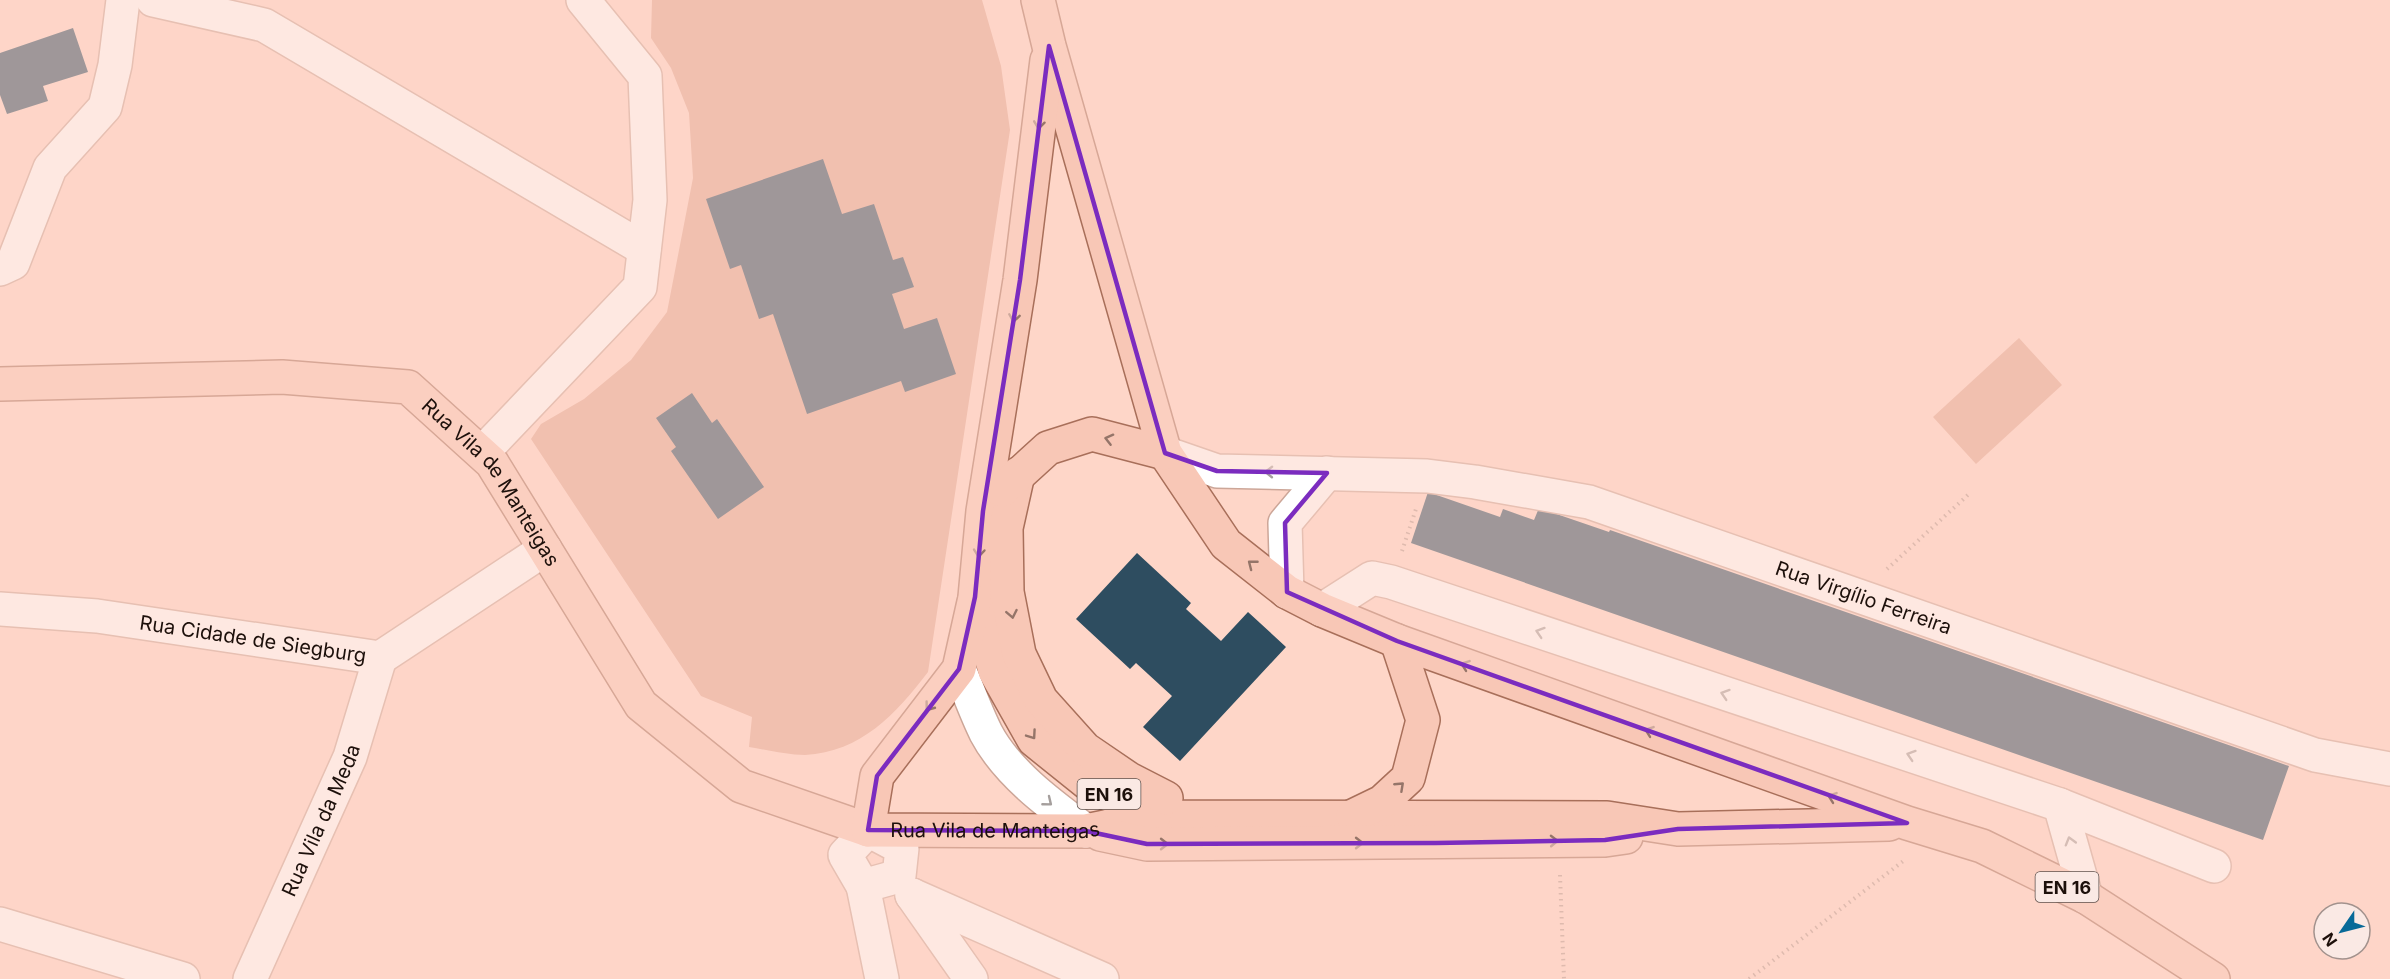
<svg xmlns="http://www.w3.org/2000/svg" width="2390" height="979" font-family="Inter,sans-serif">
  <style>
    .green { fill: #e2a691 }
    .building { fill: #2e4d60 }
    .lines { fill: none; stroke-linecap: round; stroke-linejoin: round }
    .minor-casing { stroke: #cca698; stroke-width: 36 }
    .major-casing { stroke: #a86f5a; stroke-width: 36 }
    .path { stroke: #ba9a8f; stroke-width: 4; stroke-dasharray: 1.5 4.5; stroke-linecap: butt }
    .minor { stroke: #fff; stroke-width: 33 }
    .major { stroke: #f8c7b6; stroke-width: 33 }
    .oneway { stroke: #957569 }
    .oneway2 { stroke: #a59f9d }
    .marked { fill: none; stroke: #7b2cbf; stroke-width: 4.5; stroke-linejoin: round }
    .labels { text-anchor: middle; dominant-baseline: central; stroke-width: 6; stroke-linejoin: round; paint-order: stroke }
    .shield { fill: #fae9e4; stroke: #5f514c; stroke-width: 1.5 }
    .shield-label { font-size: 18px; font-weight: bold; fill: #1d100b }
    .street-label { font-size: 20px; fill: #1d100b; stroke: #fae9e4 }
  </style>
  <rect width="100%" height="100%" fill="#fed6c8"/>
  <g class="green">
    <path d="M652,0H982L1001,66L1010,130L928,672C896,714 861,752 805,755C787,755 767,750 749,747L752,717L701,696L531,439L541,424L584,399L631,360L667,312L693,178L689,113L671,68L651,38Z"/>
    <path d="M2019,338L2062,385L1976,464L1933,417Z"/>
  </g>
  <g class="building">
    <path d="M73,28L88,72L43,86L48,101L7,114L0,95V53Z"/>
    <path d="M823,159L842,214L874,204L893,260L903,257L914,287L892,294L904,329L937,318L956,374L905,392L901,381L807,414L773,314L759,319L741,265L730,269L706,199Z"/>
    <path d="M692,393L712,423L717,419L764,487L718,519L671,451L676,447L656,418Z"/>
    <path d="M1428,492L1500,517L1503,509L1534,520L1539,508L1609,532L1610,530L2289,766L2263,840L1411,543Z"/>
    <path d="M1137,553L1191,603L1186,609L1221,641L1248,612L1286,647L1180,761L1143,727L1172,696L1136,663L1130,669L1076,619Z"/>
  </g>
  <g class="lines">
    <defs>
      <g id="minor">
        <path d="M153,0L264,25L644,249"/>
        <path d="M0,269L13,263L50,168L105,107L115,65L123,0"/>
        <path d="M482,453L640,287L650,200L645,76L583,0"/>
        <path id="s1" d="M1165,453L1217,471L1427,476L1475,482L1589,502L2315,755L2390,769"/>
        <path d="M1287,592L1285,523L1327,473"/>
        <path id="s2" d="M0,609L97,616L380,658L545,549"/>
        <path d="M1322,610L1372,578L1391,582L2060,805L2086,897"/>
        <path d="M959,669C968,690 976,713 986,733C1007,773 1051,805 1086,831"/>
        <path d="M2060,805L2214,866"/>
        <path d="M868,830L902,848L899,876L863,886L845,855Z"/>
        <path d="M863,886L882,979"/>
        <path d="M912,895L1102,979"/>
        <path d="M912,895L971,979"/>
        <path d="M0,924L183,979"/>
        <path id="s3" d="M250,979L350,757L380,658"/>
      </g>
      <g id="major">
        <path d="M1038,0L1049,46L1165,453L1226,544L1287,592L1322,610L1397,641L1907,823L1982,846L2086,897L2213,979"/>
        <path d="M1047,60L1020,280L983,511L975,597L995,671L1034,740L1090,785L1154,817L1607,818L1678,829L1889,824"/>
        <path id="s4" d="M0,384L282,377L408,387L492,463L641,705L741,786L868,830L1086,831L1154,817"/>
        <path d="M1018,474L1006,528L1007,592L1019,654L1041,700L1085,749L1129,779L1166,798"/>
        <path d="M1002,490L1048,448L1092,434L1165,453"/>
        <path d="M1353,816L1382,802L1408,778L1423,720L1397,641"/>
        <path d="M868,830L877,776L959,669L974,602"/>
        <path d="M1100,834L1147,844L1605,840L1626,837"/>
      </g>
    </defs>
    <use href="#minor" class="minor-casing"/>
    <use href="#major" class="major-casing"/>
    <g class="path">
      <path d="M1402,551L1416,509"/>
      <path d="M1887,569L1969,494"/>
      <path d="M1560,875L1564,979"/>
      <path d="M1749,979L1906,859"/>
    </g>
    <use href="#minor" class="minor"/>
    <use href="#major" class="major"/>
  </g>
  <defs><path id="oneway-chevron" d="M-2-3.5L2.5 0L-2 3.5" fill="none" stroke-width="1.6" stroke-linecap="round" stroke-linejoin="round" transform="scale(1.5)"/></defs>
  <g class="oneway">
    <use href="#oneway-chevron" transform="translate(1039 125) rotate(97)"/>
    <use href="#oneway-chevron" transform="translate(1014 318) rotate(99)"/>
    <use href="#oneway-chevron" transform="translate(1109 439) rotate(-166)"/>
    <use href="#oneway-chevron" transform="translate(979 553) rotate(95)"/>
    <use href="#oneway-chevron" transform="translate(1252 564) rotate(-142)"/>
    <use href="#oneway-chevron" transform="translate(1012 614) rotate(79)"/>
    <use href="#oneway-chevron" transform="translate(1465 665) rotate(-160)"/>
    <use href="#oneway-chevron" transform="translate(929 707) rotate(127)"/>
    <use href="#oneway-chevron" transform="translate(1649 731) rotate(-160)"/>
    <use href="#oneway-chevron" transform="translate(1032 735) rotate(55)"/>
    <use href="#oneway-chevron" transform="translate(1400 786) rotate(-43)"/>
    <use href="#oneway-chevron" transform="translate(1832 797) rotate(-160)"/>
    <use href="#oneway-chevron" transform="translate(1554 841) rotate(-1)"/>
    <use href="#oneway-chevron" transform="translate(1359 843)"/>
    <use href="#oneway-chevron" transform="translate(1164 844)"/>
  </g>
  <g class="oneway2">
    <use href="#oneway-chevron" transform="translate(1269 472) rotate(-179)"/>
    <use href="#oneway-chevron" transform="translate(1540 632) rotate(-162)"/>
    <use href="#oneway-chevron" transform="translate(1725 694) rotate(-162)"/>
    <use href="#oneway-chevron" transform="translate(1911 755) rotate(-162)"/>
    <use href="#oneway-chevron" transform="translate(1048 802) rotate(39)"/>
    <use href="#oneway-chevron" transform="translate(2070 841) rotate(-106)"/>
  </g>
  <path d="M0 0H2390V979H0ZM1049,46L1165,453L1217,471L1327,473L1285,523L1287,592L1397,641L1907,823L1678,829L1605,840L1436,843L1147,844L1086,831L868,830L877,776L959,669L975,597L983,511L1020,280Z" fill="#fed6c8" fill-opacity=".55" fill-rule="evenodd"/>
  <path class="marked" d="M1049,46L1165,453L1217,471L1327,473L1285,523L1287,592L1397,641L1907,823L1678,829L1605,840L1436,843L1147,844L1086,831L868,830L877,776L959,669L975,597L983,511L1020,280Z"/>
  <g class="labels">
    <g class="shield">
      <rect x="1077.5" y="779" width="63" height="30" rx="4.5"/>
      <rect x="2035.5" y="872" width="63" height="30" rx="4.5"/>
    </g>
    <g class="shield-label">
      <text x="1109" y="794">EN 16</text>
      <text x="2067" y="887">EN 16</text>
    </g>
    <g class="street-label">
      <text stroke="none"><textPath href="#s4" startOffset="536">Rua Vila de Manteigas</textPath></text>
      <text stroke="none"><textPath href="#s1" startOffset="720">Rua Virgílio Ferreira</textPath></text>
      <text stroke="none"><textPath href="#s2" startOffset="255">Rua Cidade de Siegburg</textPath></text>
      <text stroke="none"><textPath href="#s3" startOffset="174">Rua Vila da Meda</textPath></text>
      <text stroke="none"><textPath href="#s4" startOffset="1196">Rua Vila de Manteigas</textPath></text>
    </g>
  </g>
  <g transform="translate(2342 931) rotate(235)"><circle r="28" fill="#fae9e4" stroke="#a2928d" stroke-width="1.5"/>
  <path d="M0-4.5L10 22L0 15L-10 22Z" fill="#086a98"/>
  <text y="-9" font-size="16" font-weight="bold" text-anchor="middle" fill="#1d100b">N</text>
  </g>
</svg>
